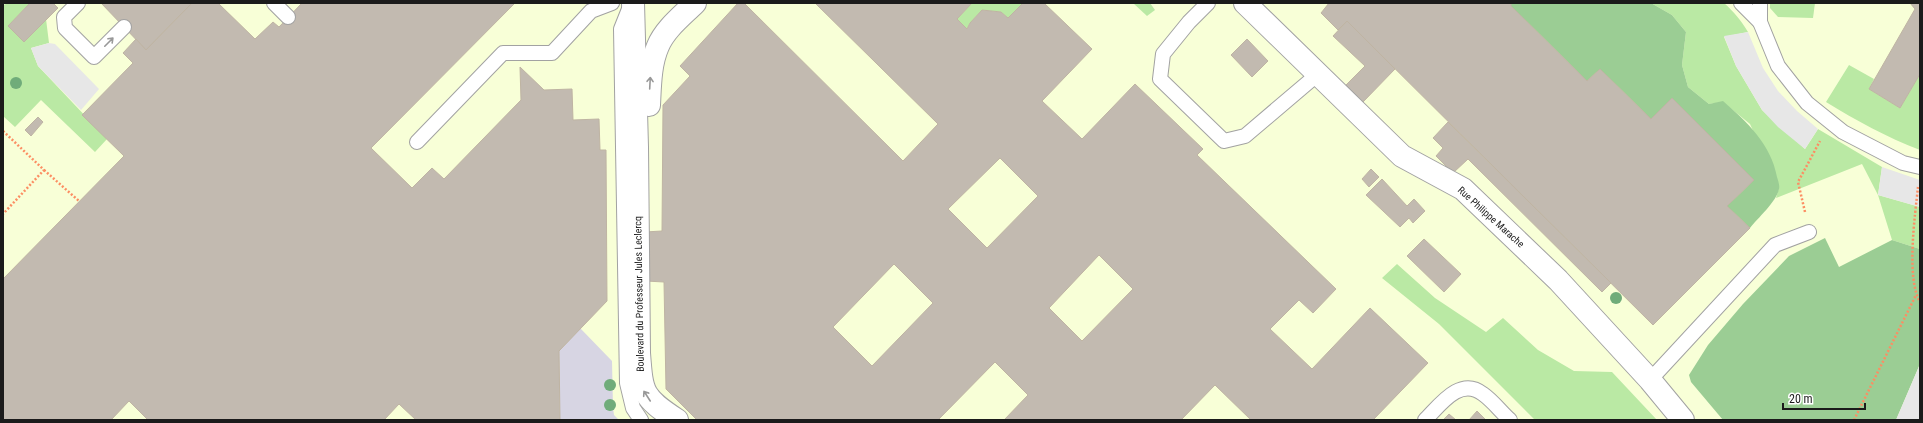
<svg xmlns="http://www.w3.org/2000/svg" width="1923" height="423" font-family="'Roboto Condensed',sans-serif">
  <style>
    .education { fill: #f8ffd7 }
    .grass { fill: #bae9a4 }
    .forest { fill: #9bcd94 }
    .parking { fill: #e7e7e7 }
    .plaza { fill: #d7d5e3 }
    .building { fill: #c2bab0; stroke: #bfb4a3; fill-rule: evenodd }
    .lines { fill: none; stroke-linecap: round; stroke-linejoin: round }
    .lane-casing { stroke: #a2a2a2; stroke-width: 16 }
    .street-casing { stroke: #a2a2a2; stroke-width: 24 }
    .path { stroke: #fc8e63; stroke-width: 2.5; stroke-dasharray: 2 2; stroke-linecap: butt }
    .lane { stroke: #fff; stroke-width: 14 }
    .street { stroke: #fff; stroke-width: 22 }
    .tree { fill: #70ac7a }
    .oneway { stroke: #989898 }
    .labels { text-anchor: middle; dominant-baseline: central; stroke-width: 3; stroke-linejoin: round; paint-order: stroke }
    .street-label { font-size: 10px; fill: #1b1b1b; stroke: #fff }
  </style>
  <rect width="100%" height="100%" fill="#edebe0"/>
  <rect class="education" x="3" y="3" width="1917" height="417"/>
  <g class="grass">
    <path d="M9,3H30L8,26L24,42L46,19L49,43L31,48L38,66L107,139L95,152L41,100L15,127L3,116V5Z"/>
    <path d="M972,3H1023L1008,18L1001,12L982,10L970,23L967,29L957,19Z"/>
    <path d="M1133,3H1150L1155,10L1147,16Z"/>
    <path d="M1651,3H1724C1734,12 1741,20 1748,32L1724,37L1736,66L1762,110L1805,149L1818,129L1882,167L1878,195L1920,207V249L1892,240L1878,195L1862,164L1776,198L1779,188L1750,124L1723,102L1709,104L1688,87L1682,65L1686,32L1672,15Z"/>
    <path d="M1770,3H1815L1813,18L1778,17L1770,8Z"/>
    <path d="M1849,65L1874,79L1869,89L1900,108L1920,74V150C1886,137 1857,121 1826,102Z"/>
    <path d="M1397,264L1435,298L1486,332L1503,318L1538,350L1574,371L1612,372L1657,420H1535L1439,324L1382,278Z"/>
  </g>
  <g class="forest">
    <path d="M1511,3H1651L1672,15L1686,32L1682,65L1688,87L1709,104L1723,101C1747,122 1771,144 1777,177C1778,180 1780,186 1779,189C1777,201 1757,219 1750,228L1727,206L1754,180L1672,98L1651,119L1600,69L1587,81L1511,6Z"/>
    <path d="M1825,238L1839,267L1892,240L1920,249V364L1896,420H1723L1691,382L1689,375L1708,345L1743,304L1789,256Z"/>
  </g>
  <g class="parking">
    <path d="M1748,32L1763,68L1778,91L1797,111L1818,129L1805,149L1778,127L1762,110L1736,66L1724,36Z"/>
    <path d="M49,43L55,44L99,89L81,110L38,66L31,48Z"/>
    <path d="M1882,167L1920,180V207L1878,195Z"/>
    <path d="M1920,364V420H1896Z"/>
  </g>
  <path class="plaza" d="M580,328L612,361L613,408L614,415L619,420H560L559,351Z"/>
  <g class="building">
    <path d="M30,3H53L58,8L24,42L8,26Z"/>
    <path d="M101,3H192L146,50Z"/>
    <path d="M192,3H218L255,39L273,22L279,27L302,3H515L371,148L412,188L432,168L444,179L521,100L520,67L544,90L572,89L573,120L599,119L600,150H606L607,301L559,351L560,420H416L399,404L384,420H148L129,401L111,420H3V279L124,156L82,115L133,63L123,53L136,39L146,50Z"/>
    <path d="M738,3H744L903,161L938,124L815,3H972L957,19L967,29L970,23L982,10L1001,12L1008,18L1023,3H1044L1092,49L1042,101L1082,139L1135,84L1203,149L1197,155L1336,289L1313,313L1299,300L1270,329L1312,369L1370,308L1428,363L1373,420H1251L1215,385L1181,420H1004L1028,395L995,362L938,420H697L666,389L664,282L646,281L645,232L662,231L663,105L690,76L680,66ZM1000,158L1038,196L987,248L948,209ZM1099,255L1133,289L1082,341L1049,308ZM894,264L933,303L872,366L833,327Z"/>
    <path d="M1329,3H1511V6L1587,81L1600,69L1651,119L1672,98L1754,180L1727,206L1750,228L1653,325L1347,21L1338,30L1321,13Z"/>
    <path d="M1920,3V74L1900,108L1869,89L1915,9L1910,3Z"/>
    <path d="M1347,21L1395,69L1363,102L1346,85L1365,66L1333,36Z"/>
    <path d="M1247,39L1268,61L1252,77L1231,55Z"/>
    <path d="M38,117L43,122L31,136L25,130Z"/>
    <path d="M1448,122L1611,283L1602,292L1468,159L1453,173L1436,156L1443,148L1433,138Z"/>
    <path d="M1371,169L1379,177L1369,187L1362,179Z"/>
    <path d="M1382,179L1407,206L1414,199L1425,211L1413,223L1409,218L1400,227L1366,195Z"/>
    <path d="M1424,239L1461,274L1444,292L1407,256Z"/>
    <path d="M1477,411L1486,420H1469Z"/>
    <path d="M1449,414L1456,420H1443Z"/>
  </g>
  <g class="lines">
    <defs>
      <g id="lane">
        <path d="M78,3L64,17L65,28L94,57L124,27"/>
        <path d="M274,3L288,17"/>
        <path d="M1208,3L1189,22L1163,54L1160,79L1224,141L1245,136L1318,74"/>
        <path d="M1741,3L1760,22V3"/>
        <path d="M629,9L621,29L627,383L633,408L641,420"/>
        <path d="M1760,22L1778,66L1807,103L1843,132L1903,163L1920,167"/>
        <path d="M417,142L503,53H552L591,11L612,3"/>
        <path d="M1650,380L1775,245L1809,232"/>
        <path d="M1425,420C1440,405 1460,376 1483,394C1493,401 1501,412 1510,420"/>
      </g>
      <g id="street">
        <path d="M633,3L637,147L639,353C642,393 642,397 677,420"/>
        <path d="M1245,3L1402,156L1463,189L1558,280L1650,380L1683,420"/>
        <path d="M649,105C650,86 650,64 658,46C665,29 682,16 695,3"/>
      </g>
    </defs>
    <use href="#lane" class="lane-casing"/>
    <use href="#street" class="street-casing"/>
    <g class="path">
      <path d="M3,131L44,170L3,214"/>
      <path d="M44,170L79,201"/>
      <path d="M1918,187C1915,216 1906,278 1920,302"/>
      <path d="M1805,212L1798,182L1820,141"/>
      <path d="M1854,420L1916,295"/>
    </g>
    <use href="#lane" class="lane"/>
    <use href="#street" class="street"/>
  </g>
  <g class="tree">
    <circle cx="16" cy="83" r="6"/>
    <circle cx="1616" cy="298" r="6"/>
    <circle cx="610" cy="385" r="6"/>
    <circle cx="610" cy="405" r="6"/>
  </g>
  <defs><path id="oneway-shaft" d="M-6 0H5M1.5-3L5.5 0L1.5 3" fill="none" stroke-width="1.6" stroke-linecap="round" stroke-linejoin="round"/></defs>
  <g class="oneway">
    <use href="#oneway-shaft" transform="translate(109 42) rotate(-45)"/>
    <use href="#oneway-shaft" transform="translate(650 83) rotate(-87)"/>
    <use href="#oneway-shaft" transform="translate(647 396) rotate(-123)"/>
  </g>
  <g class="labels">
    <g class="street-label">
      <text transform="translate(1491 217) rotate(42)">Rue Philippe Marache</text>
      <text transform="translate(639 294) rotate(-91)">Boulevard du Professeur Jules Leclercq</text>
    </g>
  </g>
  <rect width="1923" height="423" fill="none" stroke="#1b1b1b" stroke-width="8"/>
  <path d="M1783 403v6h82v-6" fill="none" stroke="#1b1b1b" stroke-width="2"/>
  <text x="1789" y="403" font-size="12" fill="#1b1b1b" stroke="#ffffff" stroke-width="3" paint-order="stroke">20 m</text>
</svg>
